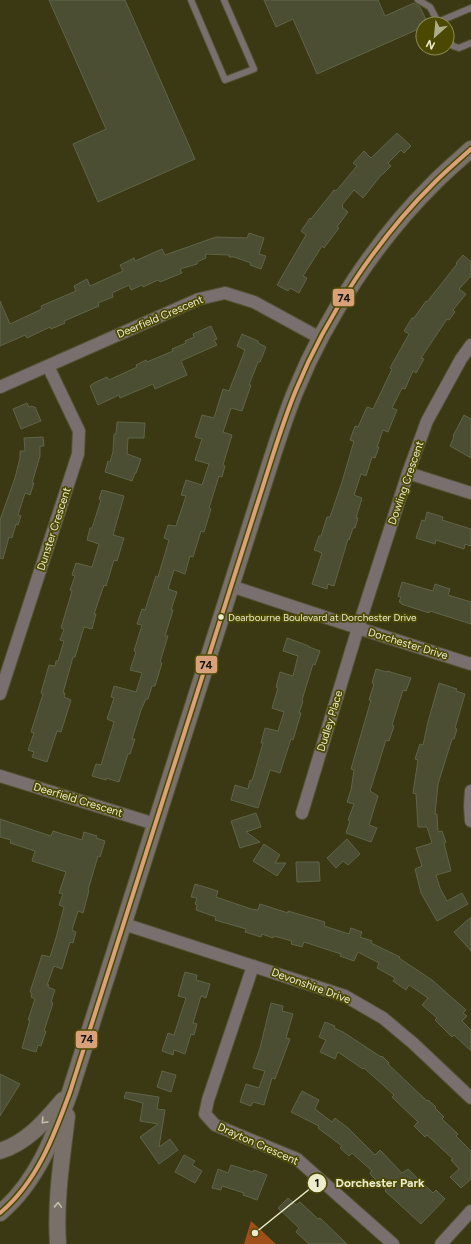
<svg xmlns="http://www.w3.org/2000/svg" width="471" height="1244" font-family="Figtree,sans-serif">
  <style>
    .green { fill: #9e4f1a }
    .building { fill: #4b4e33; stroke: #606448 }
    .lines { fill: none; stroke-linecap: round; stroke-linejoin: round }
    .lane-casing { stroke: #535234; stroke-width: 8 }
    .street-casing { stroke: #535234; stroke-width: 14 }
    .secondary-casing { stroke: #535234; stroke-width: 18 }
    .lane { stroke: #786f6e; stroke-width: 6 }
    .street { stroke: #786f6e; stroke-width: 12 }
    .secondary { stroke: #787069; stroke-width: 16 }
    .bus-1-casing { stroke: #4b4802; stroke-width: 7 }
    .bus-1 { stroke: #d9a179; stroke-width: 4 }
    .oneway { stroke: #c3c1a9 }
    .bus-dot { fill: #ececcc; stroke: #4b4802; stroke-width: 1.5 }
    .labels { text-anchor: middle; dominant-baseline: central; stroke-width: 3.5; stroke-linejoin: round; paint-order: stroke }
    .bus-label { font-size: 10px; fill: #ececcc; stroke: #4b4802; text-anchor: start }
    .street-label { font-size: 11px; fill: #ececcc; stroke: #4b4802 }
    .leader { fill: none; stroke: #ececcc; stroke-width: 1.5 }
    .callout-dot { fill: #ececcc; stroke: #4b4802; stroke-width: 1.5 }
    .mark-label { font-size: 12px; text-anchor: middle; font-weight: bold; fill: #111 }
    .callout-label { font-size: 12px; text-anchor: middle; font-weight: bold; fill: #ececcc; stroke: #4b4802; stroke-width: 3.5; stroke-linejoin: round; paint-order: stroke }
    .line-badge { stroke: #4b4802; stroke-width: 1.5 }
    .pale-badge-label { font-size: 11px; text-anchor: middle; font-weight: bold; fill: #111 }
  </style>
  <rect width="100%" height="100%" fill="#3a3913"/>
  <path class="green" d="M251,1221L276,1244H244Z"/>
  <g class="building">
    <path d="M49,0H125L195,159L98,202L73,144L106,129Z"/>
    <path d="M264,0H378L385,16L414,3L420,7L428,24H423V27L317,74L293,19L276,27Z"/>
    <path d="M397,133L411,146L404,153L401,150L388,163L391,166L383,174H382L363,198L354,190L342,205L343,206L342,207L348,212L337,227L339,228L324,248L322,246L303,276L307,278L299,293L290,288L288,291L277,285L306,235L301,231L310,218L311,219L334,190L336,191L357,166L353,163L364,151L371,158Z"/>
    <path d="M249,233L264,238L259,254L266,256L261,269L250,265L251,263L234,257H229V255L205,254L206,258L197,262V264L180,269L182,273L160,282L158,280L143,287L142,285L131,290L129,285L112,293L113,297L98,303L99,306L64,321L65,323L51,329L50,327L27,338L25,335L23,336L0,346V301L10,324L42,309L41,306L76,291L74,286L87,279L90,286L123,271L120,265L134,258L135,261L162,249L165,255L216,237L247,238Z"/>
    <path d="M463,255L471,262V276L459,289L466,294L453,310L455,312L449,320L447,319L421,358L424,359L416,373L413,371L405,389L402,388L392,408L397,410L388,432L383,430L377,447H379L375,458L372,457L366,476L361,474L354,495L362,498L356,518H358L355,528H353L349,540L348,539L334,586L328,584L327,589L312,584L322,553L314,550L319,536H321L327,517H330L342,482L354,441L350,440L355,426L358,427L367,407L373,409L392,369L390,368L409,334L404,331L412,318H414L426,301L427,302L457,264L456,263Z"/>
    <path d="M211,326L217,339L214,340L217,345L181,361L187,375L155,389L153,384L120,398L119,395L98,405L90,386L94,383L107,377L109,380L137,367L136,365L146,360L147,362L173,351L172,349L186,343L185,341L194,337L193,334Z"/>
    <path d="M242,334L258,341V343L266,347L260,362H258L249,385H251L242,411L231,408L223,432L232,435L223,465L225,466L222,477L219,476L209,508L211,509L204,532L201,531L193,557L190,556L185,574L174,570L168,589L177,592L171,610H173L165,636H168L160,662L162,663L155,686H152L148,699H146L141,710L132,739H135L130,754H128L119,782L106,778V780L92,776L96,764L101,765L114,722L107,719L114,698L111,697L114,686L136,692L142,673L130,670L136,652L134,651L142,625L137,624L142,609L145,610L156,576L158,577L169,540L164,538L168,525L176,526L186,496L181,495L186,480L202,485L209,464L195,460L202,439L195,437L202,415L214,418L223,389L229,391L245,350L237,346Z"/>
    <path d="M27,403L29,407L32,406L33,407H35L41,421L21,429L13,409Z"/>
    <path d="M464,415L471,419V458L450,446L454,437L453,436Z"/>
    <path d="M117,422L145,423L144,438H128L127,454L141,459L136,473H135L132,481L105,472L108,461L110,462L113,452L114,434H116Z"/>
    <path d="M43,437L44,446H40V456L32,483H34L30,495L25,493L18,515L21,516L18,525L16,524L12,538L9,537L3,559L0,558V520L15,478L20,458V451H25L24,438Z"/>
    <path d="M102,490L124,496L113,535L124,538L117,561L114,560L106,586L104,585L94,614H96L92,629L84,627L75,657H73L63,693H65L64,697L71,700L61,732L57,731L47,762L32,757L34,752L28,750L34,733L31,732L43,694L41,693L49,665L55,666L56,661H58L64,641L60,640L64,629L61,628L72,591L70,590L75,576L72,575L76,563L92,567L99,544L87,540L90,528H92L101,500L99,499Z"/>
    <path d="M427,512L443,517L442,520L471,529V546L465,544L464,549L436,540L435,544L416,538L422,520L425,521Z"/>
    <path d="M402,582L433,591L435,584L450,589L448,595L471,602V624L430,611L429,613L401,604V602H399L401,597L398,596Z"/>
    <path d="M287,638L309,646V647L320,651L315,665L313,664L302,700L303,701L299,713H301L293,740L291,739L280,773L270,770L258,808L231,800L235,785L248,789L250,780L252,781L263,743H261L265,728L278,731L284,712L272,708L278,688L276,687L280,672L293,676L298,656L283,651Z"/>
    <path d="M376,669L387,672V671L411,678L406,691L403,690L392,725L394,726L389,741L386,740L370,791L378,796L369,825L377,828L371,842L346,833L350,821L348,820L354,804L347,802L351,790L354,770L351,769L371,700H369L374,684L372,683Z"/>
    <path d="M439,683L457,689L456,691L465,694L455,728L457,729L454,739H452L438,784L435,814H437L438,832L442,831L446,842L444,843L451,871L436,875L440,888L447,901L462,893L468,904L437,921L421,893L415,869L422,866L416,848L432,843L427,827H418L416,794L413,793L418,760L415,759L420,744L423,745L428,722Z"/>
    <path d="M256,813L261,827L246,832L260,842L240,848L231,821Z"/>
    <path d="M0,819L51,836L53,831L82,840L84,832L97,836L96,838L105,841L100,857L98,856L88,890H89L87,898L83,913L78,911L72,930L76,932L73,943L70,942L62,969L54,966L47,985H49L48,987L55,990L51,1002L53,1003L44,1031H46L41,1046L38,1045L36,1052L22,1048L30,1020H28L35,999L31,997L32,993L30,992L42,955L50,957L56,938L64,907L59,905L63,894L59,893L66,872L32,861L35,851L10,843L11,840L0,837Z"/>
    <path d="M347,839L360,854L348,865L343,861L336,868L327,858Z"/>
    <path d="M264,844L280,855L275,863H286L277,876L253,861Z"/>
    <path d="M296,862H319L320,881L297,882Z"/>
    <path d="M195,884L218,891L216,897L251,909L258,910L260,904L288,913V911L325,922L324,926L349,934L351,928L362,932L360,937L372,941L371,943L400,957L399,958L432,980L466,1010L463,1013L467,1016L462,1021L471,1030V1051L454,1035L452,1037L435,1020L437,1018L422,1005L428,998L409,985L406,990L393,981L395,978L377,968L379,963L358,952L354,961L340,956L341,954L304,942L302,947L291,944L292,941L274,936L273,938L262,934L261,937L245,932L246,929L215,920L216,917L196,910L197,905L195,904L197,898L191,897Z"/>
    <path d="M471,917V951L454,932Z"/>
    <path d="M185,972L197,975L196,980L210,984L206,998L201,996L193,1023L197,1024L194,1035L191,1034L185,1054L174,1050L173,1055L162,1051L168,1033L174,1035L186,998L178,996Z"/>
    <path d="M271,1003L283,1006L282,1011L293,1014L286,1038L290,1039L275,1079L272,1078L264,1105L253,1102L251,1106L240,1102L246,1084L259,1088L265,1071L253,1068L260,1048Z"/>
    <path d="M325,1022L335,1026L334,1028L343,1032L381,1057L382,1056L389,1063L388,1064L427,1101L428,1100L436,1107L435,1108L444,1117L442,1119L458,1134L456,1136L471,1151V1179L461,1188L450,1177L459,1169L451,1160L453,1159L427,1135L425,1137L414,1126L418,1122L392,1097L394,1095L364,1068L363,1069L338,1052L335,1059L320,1052L326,1040L319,1037Z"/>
    <path d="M162,1071L176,1075L171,1092L157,1087Z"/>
    <path d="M0,1074L20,1084L0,1116Z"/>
    <path d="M302,1091L319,1100L315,1109L332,1122L335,1118L348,1128L375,1155L380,1150L402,1173L408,1169L433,1193L436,1190L445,1199L421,1224L385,1191L386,1190L371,1175L370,1173L372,1171L352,1153L349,1156L340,1148L342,1146L318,1128L319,1126L291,1112Z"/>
    <path d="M126,1092L159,1097L157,1109L165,1110L159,1147L170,1139L178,1150L159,1164L140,1137L158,1124L140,1121L143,1103L124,1098Z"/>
    <path d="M184,1155L195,1161L192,1165L202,1171L195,1183L175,1172Z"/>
    <path d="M231,1165L253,1172L254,1170L267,1175L257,1200L243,1195L244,1193L222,1186L221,1190L212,1188L218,1169L228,1173Z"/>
    <path d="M288,1198L296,1205L300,1202L318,1219L320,1218L347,1244H309L296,1232L299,1228L278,1208Z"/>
  </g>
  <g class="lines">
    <defs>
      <g id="lane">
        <path d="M191,0L225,80L254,69L224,0"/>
        <path d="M418,0L430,7L439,24"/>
        <path d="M438,22L471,8"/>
        <path d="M447,38L453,46L459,48L471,43"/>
      </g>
      <g id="street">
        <path d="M0,387L199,299L225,293L254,302L320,338"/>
        <path d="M408,473L471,493"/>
        <path d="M231,586L358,628L471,664"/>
        <path d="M0,694L78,454L79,431L48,366"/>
        <path d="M0,776L155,824"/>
        <path d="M471,791L470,806L471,821"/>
        <path d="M302,813L358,628L408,473L427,421L461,359L471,345"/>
        <path d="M124,924L345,996L383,1018L414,1044L471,1098"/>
        <path d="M253,966L208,1100L205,1114L215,1125L297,1159L393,1244"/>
        <path d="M441,1244L471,1211"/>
      </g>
      <g id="secondary">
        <path d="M0,1151C28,1142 45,1121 63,1100"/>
        <path d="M0,1213C37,1182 54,1136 70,1092L270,464C278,439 286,414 296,390C326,316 378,238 435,182C447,170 459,160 471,149"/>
        <path d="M58,1244C55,1201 62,1158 67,1116"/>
      </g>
    </defs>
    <use href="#lane" class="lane-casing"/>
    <use href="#street" class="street-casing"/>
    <use href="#secondary" class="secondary-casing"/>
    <use href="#lane" class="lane"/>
    <use href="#street" class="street"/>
    <use href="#secondary" class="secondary"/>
    <defs>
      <path id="bus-1" d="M0,1213C37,1182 54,1136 70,1092L270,464C278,439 286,414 296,390C326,316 378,238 435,182C447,170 459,160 471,149"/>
    </defs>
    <use href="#bus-1" class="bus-1-casing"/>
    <use href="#bus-1" class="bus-1"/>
  </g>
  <defs><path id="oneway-chevron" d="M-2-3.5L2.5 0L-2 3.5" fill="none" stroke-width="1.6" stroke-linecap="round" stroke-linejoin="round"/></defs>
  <g class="oneway">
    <use href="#oneway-chevron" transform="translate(44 1121) rotate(134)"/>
    <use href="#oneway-chevron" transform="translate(58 1205) rotate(-88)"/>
  </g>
  <circle class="bus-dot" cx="221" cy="617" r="3.5"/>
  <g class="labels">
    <g class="bus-label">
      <text x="228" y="617">Dearbourne Boulevard at Dorchester Drive</text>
    </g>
    <g class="street-label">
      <text transform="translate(160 317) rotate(-23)">Deerfield Crescent</text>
      <text transform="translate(406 483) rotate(-71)">Dowling Crescent</text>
      <text transform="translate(54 529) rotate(-72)">Dunster Crescent</text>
      <text transform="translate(408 644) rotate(17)">Dorchester Drive</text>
      <text transform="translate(330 721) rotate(-73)">Dudley Place</text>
      <text transform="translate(78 800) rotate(17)">Deerfield Crescent</text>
      <text transform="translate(311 986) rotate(20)">Devonshire Drive</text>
      <text transform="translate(258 1144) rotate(24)">Drayton Crescent</text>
    </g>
  </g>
  <path class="leader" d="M255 1233L317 1183"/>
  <g class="callout-dot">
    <circle cx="255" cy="1233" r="4"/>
    <circle cx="317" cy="1183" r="10"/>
  </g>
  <g class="mark-label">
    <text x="317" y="1187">1</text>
  </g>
  <g class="callout-label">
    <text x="380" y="1187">Dorchester Park</text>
  </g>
  <g class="line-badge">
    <rect x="332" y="288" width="23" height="19" rx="4" fill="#d9a179"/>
    <rect x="195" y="655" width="23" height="19" rx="4" fill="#d9a179"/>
    <rect x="75" y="1030" width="23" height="19" rx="4" fill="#d9a179"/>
  </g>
  <g class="pale-badge-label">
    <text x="344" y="302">74</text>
    <text x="206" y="669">74</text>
    <text x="87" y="1043">74</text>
  </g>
  <g transform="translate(435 36) rotate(207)"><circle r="19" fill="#4b4802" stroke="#8b8a53"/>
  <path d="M0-3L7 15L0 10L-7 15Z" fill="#aead8b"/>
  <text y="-6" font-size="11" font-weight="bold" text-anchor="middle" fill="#ececcc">N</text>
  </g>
</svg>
